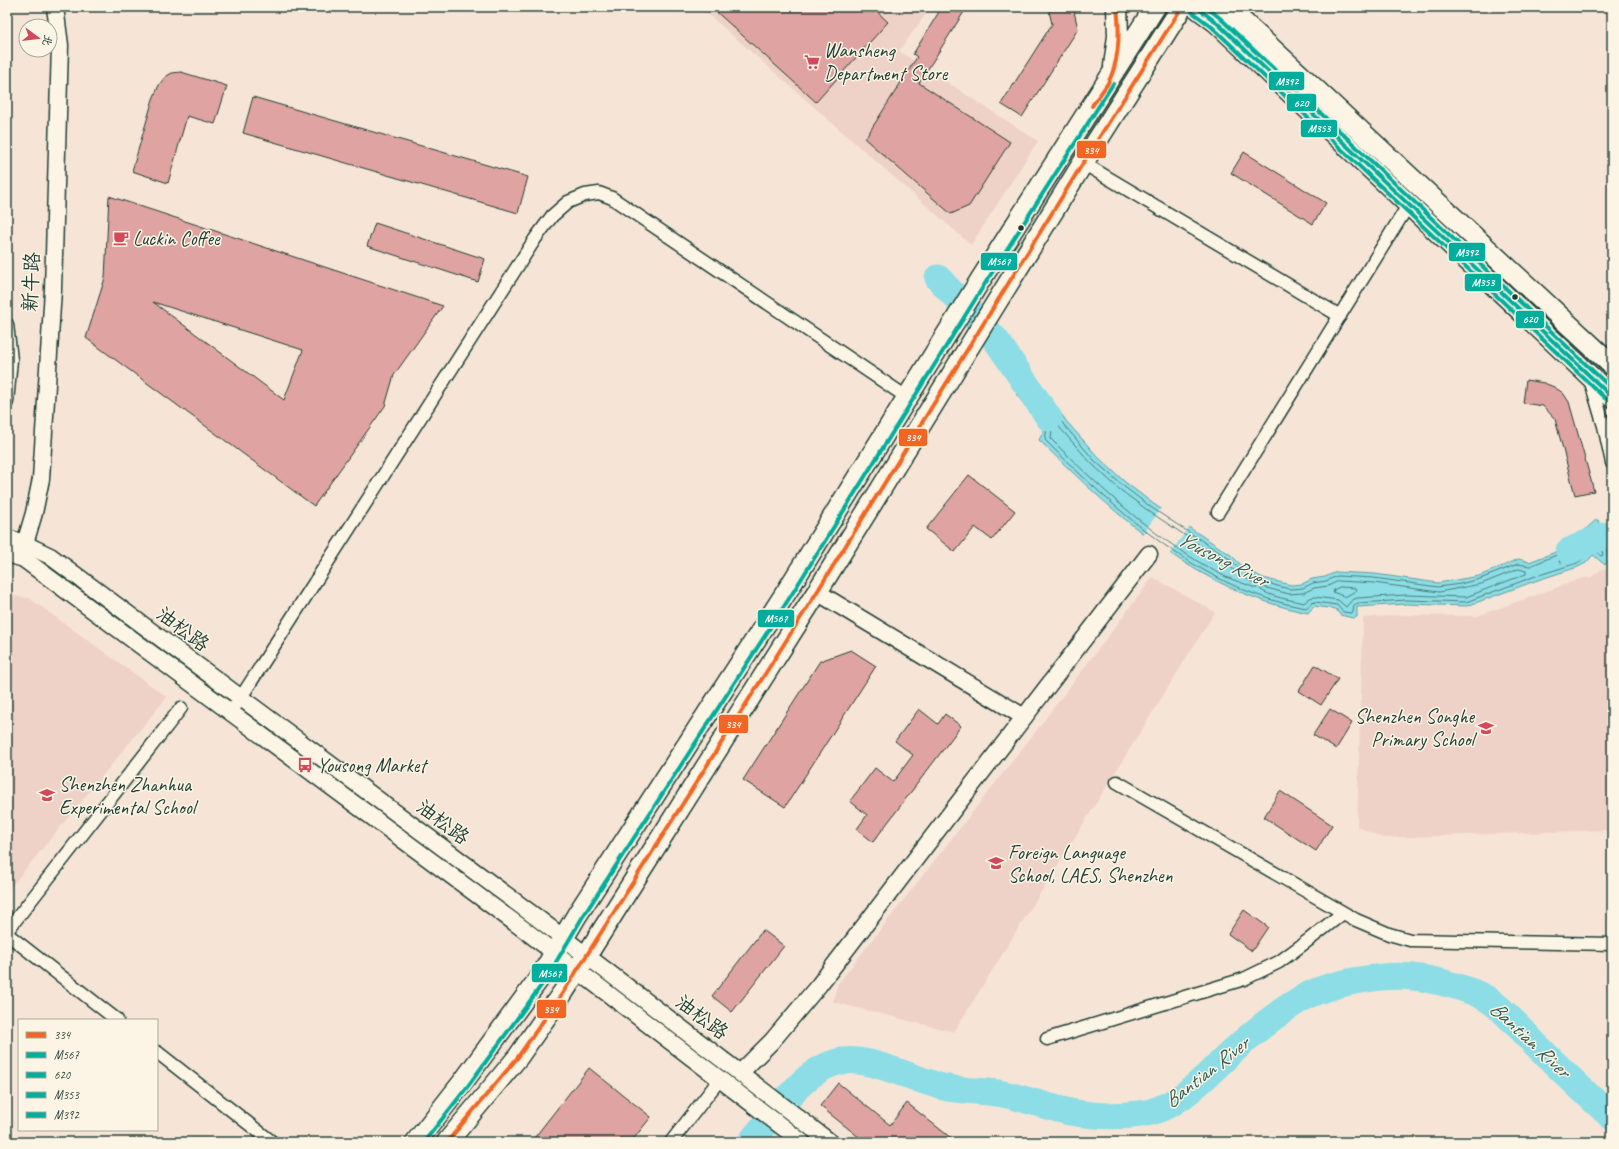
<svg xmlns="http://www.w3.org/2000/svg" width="1619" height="1149" font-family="Caveat,'LXGW WenKai TC',sans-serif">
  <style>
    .built { fill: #efd2c7 }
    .water { fill: #8cdde5; stroke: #609d9e }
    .pier { fill: #f6e5d7 }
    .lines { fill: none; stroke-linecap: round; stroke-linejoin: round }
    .shore { stroke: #4b7d7b; stroke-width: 1 }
    .river { stroke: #8cdde5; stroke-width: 27 }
    .building { fill: #dfa4a1; stroke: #1f3d34; fill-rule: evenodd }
    .minor-casing { stroke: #1f3d34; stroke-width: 15 }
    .tertiary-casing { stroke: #1f3d34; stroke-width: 19 }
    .secondary-casing { stroke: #1f3d34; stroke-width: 21 }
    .primary-casing { stroke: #1f3d34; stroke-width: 23 }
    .minor { stroke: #fcf5e5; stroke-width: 12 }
    .tertiary { stroke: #fcf5e5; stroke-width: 16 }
    .secondary { stroke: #fcf5e5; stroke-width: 18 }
    .primary { stroke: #fcf5e5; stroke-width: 20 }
    .bus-1-casing { stroke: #fcf5e5; stroke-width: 7 }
    .bus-2-casing { stroke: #fcf5e5; stroke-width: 7 }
    .bus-3-casing { stroke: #fcf5e5; stroke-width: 7 }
    .bus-4-casing { stroke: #fcf5e5; stroke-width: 7 }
    .bus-5-casing { stroke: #fcf5e5; stroke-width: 7 }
    .bus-1 { stroke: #f26522; stroke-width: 4 }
    .bus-2 { stroke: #01ad9c; stroke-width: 4 }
    .bus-3 { stroke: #01ad9c; stroke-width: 4 }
    .bus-4 { stroke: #01ad9c; stroke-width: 4 }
    .bus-5 { stroke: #01ad9c; stroke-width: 4 }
    .bus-dot { fill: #1f3d34; stroke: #fcf5e5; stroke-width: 1.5 }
    .labels { text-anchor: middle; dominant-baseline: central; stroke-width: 3; stroke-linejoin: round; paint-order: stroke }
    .poi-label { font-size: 20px; fill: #1f3d34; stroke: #fcf5e5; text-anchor: start }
    .street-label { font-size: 20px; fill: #1f3d34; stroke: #fcf5e5 }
    .water-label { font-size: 21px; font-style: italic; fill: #355d57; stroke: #fcf5e5 }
    .line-badge { stroke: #fcf5e5; stroke-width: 1.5 }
    .badge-label { font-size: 11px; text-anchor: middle; font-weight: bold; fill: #fff }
  </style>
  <rect width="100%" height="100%" fill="#f6e5d7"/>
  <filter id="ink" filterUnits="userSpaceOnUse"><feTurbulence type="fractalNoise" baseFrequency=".025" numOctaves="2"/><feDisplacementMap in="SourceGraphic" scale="8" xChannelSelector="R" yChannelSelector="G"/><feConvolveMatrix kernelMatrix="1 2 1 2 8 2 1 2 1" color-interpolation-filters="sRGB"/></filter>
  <g filter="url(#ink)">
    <g class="built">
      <path d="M700,7H931L899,51L1038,141L971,245Z"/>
      <path d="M1603,568L1612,572V830L1382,838L1357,826L1363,618L1398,615L1477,616L1583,578H1590Z"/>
      <path d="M1153,577L1215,612L954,1032L833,1002L837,985L1039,727Z"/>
      <path d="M7,595L29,598L167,697L7,892Z"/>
    </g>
    <path class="water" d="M1039,383L1067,422L1098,457L1125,482L1155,505L1231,555L1243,567L1263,578L1291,585L1302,584L1312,579L1325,577L1336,572L1375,574L1438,583L1479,576L1519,559L1529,562L1553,553L1569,544L1596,520H1598L1609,559L1605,565L1593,555L1586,563L1578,567L1535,581L1467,606L1407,604L1357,607V617L1353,618L1340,615L1336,609L1314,606L1308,613C1195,590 1119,518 1039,440L1044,430L1016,394Z"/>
    <path class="pier" d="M1162,507L1190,526L1169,555L1142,535Z"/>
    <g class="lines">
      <g class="shore">
        <path d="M1036,389H1038L1064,425L1094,460L1122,485L1152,508L1228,558L1241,570L1261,581L1281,587L1290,589L1303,588L1313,583L1326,581L1337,576L1374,578L1438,587L1460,584L1480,579L1518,564L1530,566L1554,556L1572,547L1595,527L1597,528L1603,555L1601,556L1596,551H1592L1583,559L1577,563L1533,577L1466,602L1407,600L1358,603L1354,605L1353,612L1351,613L1343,612L1337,605L1315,602L1312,603L1306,608C1201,590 1118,512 1045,440L1047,428L1023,396L1024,394Z"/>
        <path d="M1035,395L1060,428L1091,463L1119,489L1150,512L1225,562L1238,574L1257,585V588H1255C1246,584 1236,581 1226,577C1160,544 1103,491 1051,439L1052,427L1031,399V397Z"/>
        <path d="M1593,536L1596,543L1595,545L1588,548L1575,558L1561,563L1559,562L1560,559L1575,551Z"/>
        <path d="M1519,569L1526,571V574L1466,597L1407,595L1357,598L1352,600L1346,607L1338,600L1315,597L1310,598L1304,603C1292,600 1269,597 1260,589L1263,587L1289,594L1303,593L1314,588L1328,586L1338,581L1374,583L1439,592L1481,584Z"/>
        <path d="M1340,587L1355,588L1357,590L1345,597L1333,592L1334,590Z"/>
      </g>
      <g class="river">
        <path d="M938,278L996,340L1049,418"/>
        <path d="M1569,551L1603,536L1612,535"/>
        <path d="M751,1142C759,1131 768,1121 777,1111C794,1090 810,1070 837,1062C865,1054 915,1080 943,1087C963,1092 983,1090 1003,1094C1026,1099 1048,1107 1070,1112C1093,1116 1118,1117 1140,1114C1178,1110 1207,1074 1234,1050C1254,1032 1277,1013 1301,999C1327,983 1382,974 1413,977C1433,979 1472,989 1489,1000C1505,1011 1519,1027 1532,1041C1558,1067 1584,1092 1612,1117"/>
      </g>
    </g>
    <g class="building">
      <path d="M711,7H872L888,22L816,102Z"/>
      <path d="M942,7H967L919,83L1010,142L969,206L951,214L865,139L917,57L913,54Z"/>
      <path d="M1048,7H1073L1078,29L1022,117L1001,104L1052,24Z"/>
      <path d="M181,72L227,86L215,124L187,116L168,183L132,171L153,99L159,85L165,77L172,73Z"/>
      <path d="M253,97L528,177L518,213L243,133Z"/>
      <path d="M1244,152L1326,203L1313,224L1231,173Z"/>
      <path d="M109,196L443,306L394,375L385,406L314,506L86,338L105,278ZM153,302L303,350L284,400Z"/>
      <path d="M375,223L485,259L478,282L367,246Z"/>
      <path d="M1526,380L1544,383L1554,387L1563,393L1569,402L1594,491L1575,495L1555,419L1543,406L1523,403Z"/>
      <path d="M969,475L1015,511L992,540L975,527L955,552L926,529Z"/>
      <path d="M851,650L876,666L785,807L743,780L820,661Z"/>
      <path d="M1315,665L1338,679L1321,705L1299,691Z"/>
      <path d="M919,709L938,724L945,714L961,726L873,842L857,829L867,815L850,801L875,768L893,782L913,755L895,741Z"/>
      <path d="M1330,709L1352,723L1336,749L1313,735Z"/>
      <path d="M1280,791L1332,825L1316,851L1264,817Z"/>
      <path d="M1244,910L1268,927L1252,951L1228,934Z"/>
      <path d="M763,930L784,946L732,1012L712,996Z"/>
      <path d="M589,1068L651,1117L631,1142H531Z"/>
      <path d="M838,1083L890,1125L907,1103L956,1142H865L820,1106Z"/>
    </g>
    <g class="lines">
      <defs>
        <g id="minor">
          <path d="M1083,163L1340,316"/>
          <path d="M7,324L11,360L7,402"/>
          <path d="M1590,379L1604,426L1612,463"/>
          <path d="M1218,512L1409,204"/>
          <path d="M236,705L535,239L552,216L568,202L585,195L599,193L612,198L908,398"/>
          <path d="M1117,782L1356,920L1389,934L1410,940L1612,944"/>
          <path d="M7,931L181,708"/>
          <path d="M7,934L117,1020"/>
          <path d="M1047,1039L1244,979L1279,962L1310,939L1343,913"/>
          <path d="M157,1052L272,1142"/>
          <path d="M671,1142L720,1079"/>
        </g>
        <g id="tertiary">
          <path d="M55,7L60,45L53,290L41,479L34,513L21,557L526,931L802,1142"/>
          <path d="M25,544L50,556L536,917L830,1142"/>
          <path d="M817,592L1024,717"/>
          <path d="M740,1073L772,1041L819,985L1149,554"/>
        </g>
        <g id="secondary">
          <path d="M7,539L25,544"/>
          <path d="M7,553L21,557"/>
        </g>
        <g id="primary">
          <path d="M1196,7L1216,22L1612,397"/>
          <path d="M1227,7L1612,365"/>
          <path d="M1114,66L1118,36L1117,7"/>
          <path d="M416,1142L463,1082L541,976L577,915L787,591L981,279L1155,7"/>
          <path d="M447,1142L518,1057L564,991L817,592L1083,163L1182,7"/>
        </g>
      </defs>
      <use href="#minor" class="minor-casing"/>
      <use href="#tertiary" class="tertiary-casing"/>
      <use href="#secondary" class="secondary-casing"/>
      <use href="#primary" class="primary-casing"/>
      <use href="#minor" class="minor"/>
      <use href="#tertiary" class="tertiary"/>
      <use href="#secondary" class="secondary"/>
      <use href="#primary" class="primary"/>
      <defs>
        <g id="bus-1">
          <path d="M1092,106C1097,98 1103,91 1108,83C1120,60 1120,32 1117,7"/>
          <path d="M447,1142L518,1057L564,991L817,592L1083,163L1182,7"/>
        </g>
        <path id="bus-2" d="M424,1142L468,1086L546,979L582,918L792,594L986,282L1113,84"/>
        <path id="bus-3" d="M1196,7L1216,22L1612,397"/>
        <path id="bus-4" d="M1192,12L1212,27L1608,401"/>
        <path id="bus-5" d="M1206,7L1220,18L1612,389"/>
      </defs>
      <use href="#bus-1" class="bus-1-casing"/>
      <use href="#bus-2" class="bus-2-casing"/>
      <use href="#bus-3" class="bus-3-casing"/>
      <use href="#bus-4" class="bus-4-casing"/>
      <use href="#bus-5" class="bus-5-casing"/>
      <use href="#bus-1" class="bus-1"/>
      <use href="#bus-2" class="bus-2"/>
      <use href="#bus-3" class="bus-3"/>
      <use href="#bus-4" class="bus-4"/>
      <use href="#bus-5" class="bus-5"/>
    </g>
  </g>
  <defs>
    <symbol id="supermarket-bare" viewBox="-9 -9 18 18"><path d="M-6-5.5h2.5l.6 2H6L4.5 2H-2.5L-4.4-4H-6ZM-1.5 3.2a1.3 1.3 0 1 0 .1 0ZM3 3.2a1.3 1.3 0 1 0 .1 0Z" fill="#d1495b" stroke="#fcf5e5" stroke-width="2.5" paint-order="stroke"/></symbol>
    <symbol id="cafe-bare" viewBox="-9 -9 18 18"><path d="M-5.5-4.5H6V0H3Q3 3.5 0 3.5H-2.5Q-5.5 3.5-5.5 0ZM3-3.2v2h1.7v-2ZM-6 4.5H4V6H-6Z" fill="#d1495b" stroke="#fcf5e5" stroke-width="2.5" paint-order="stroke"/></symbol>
    <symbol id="school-bare" viewBox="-9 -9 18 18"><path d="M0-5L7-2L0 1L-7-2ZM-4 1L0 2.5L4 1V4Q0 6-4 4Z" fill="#d1495b" stroke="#fcf5e5" stroke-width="2.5" paint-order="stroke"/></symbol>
    <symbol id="bus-bare" viewBox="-9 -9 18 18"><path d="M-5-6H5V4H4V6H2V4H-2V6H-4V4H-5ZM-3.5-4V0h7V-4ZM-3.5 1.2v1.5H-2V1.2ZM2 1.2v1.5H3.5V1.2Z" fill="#d1495b" stroke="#fcf5e5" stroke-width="2.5" paint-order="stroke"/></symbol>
  </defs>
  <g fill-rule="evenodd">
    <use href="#supermarket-bare" x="801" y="51" width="22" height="22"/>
    <use href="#cafe-bare" x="110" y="227" width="22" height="22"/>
    <use href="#school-bare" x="1475" y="717" width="22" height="22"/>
    <use href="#bus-bare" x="294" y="754" width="22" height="22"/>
    <use href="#school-bare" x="36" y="784" width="22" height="22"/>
    <use href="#school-bare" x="985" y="852" width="22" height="22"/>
  </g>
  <g class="bus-dot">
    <circle cx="1021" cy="228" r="3.5"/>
    <circle cx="1515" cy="297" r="3.5"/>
  </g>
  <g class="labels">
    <g class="poi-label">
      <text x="824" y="50">Wansheng<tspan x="824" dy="23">Department Store</tspan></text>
      <text x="133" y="238">Luckin Coffee</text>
      <text x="1474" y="716" text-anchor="end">Shenzhen Songhe<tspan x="1474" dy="23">Primary School</tspan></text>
      <text x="317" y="765">Yousong Market</text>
      <text x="59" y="784">Shenzhen Zhanhua<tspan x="59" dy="23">Experimental School</tspan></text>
      <text x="1008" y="852">Foreign Language<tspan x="1008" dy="23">School, LAES, Shenzhen</tspan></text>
    </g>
    <g class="street-label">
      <text transform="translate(31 282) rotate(-87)">新牛路</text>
      <text transform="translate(183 629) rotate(37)">油松路</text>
      <text transform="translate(443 822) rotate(37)">油松路</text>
      <text transform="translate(702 1017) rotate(37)">油松路</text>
    </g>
    <g class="water-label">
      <text transform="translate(1223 559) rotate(27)">Yousong River</text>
      <text transform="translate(1530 1039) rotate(43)">Bantian River</text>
      <text transform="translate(1206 1072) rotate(-38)">Bantian River</text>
    </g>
  </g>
  <g class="line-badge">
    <rect x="1268" y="71" width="37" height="20" rx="4" fill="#01ad9c"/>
    <rect x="1286" y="93" width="31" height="19" rx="4" fill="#01ad9c"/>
    <rect x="1300" y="119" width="38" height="19" rx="4" fill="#01ad9c"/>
    <rect x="1076" y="140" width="31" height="19" rx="4" fill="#f26522"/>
    <rect x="1448" y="242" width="38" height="20" rx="4" fill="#01ad9c"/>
    <rect x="980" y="252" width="38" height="19" rx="4" fill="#01ad9c"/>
    <rect x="1464" y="273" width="38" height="19" rx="4" fill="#01ad9c"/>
    <rect x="1515" y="310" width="30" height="19" rx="4" fill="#01ad9c"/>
    <rect x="898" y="428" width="30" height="19" rx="4" fill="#f26522"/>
    <rect x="757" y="609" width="38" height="19" rx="4" fill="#01ad9c"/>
    <rect x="718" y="714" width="31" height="20" rx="4" fill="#f26522"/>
    <rect x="531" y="963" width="37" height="20" rx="4" fill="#01ad9c"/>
    <rect x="536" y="999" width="31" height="20" rx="4" fill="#f26522"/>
  </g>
  <g class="badge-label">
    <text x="1287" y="85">M392</text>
    <text x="1301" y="107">620</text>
    <text x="1319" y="132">M353</text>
    <text x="1091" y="154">334</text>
    <text x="1467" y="256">M392</text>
    <text x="999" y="265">M567</text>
    <text x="1483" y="286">M353</text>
    <text x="1530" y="323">620</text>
    <text x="913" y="441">334</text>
    <text x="776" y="622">M567</text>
    <text x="733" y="728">334</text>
    <text x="550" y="977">M567</text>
    <text x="551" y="1013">334</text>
  </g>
  <rect width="1619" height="1149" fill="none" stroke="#fcf5e5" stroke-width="24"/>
  <rect x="12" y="12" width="1595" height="1125" fill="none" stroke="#1f3d34" stroke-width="1.5" filter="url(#ink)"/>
  <rect x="18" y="1019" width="140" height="112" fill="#fcf5e5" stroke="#a4ab9e"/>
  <rect x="26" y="1032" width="20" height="6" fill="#f26522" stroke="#a4ab9e"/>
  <text x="54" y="1039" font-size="12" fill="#1f3d34">334</text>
  <rect x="26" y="1052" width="20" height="6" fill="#01ad9c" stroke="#a4ab9e"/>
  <text x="54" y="1059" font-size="12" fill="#1f3d34">M567</text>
  <rect x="26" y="1072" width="20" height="6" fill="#01ad9c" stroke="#a4ab9e"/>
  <text x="54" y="1079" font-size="12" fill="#1f3d34">620</text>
  <rect x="26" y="1092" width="20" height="6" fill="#01ad9c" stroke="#a4ab9e"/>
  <text x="54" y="1099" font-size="12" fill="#1f3d34">M353</text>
  <rect x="26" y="1112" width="20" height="6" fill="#01ad9c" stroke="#a4ab9e"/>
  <text x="54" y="1119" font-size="12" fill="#1f3d34">M392</text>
  <g transform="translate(38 38) rotate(105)"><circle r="19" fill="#fcf5e5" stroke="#a4ab9e"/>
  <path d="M0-3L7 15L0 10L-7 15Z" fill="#d1495b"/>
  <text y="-6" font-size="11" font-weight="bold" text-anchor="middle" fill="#1f3d34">北</text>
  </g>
</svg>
